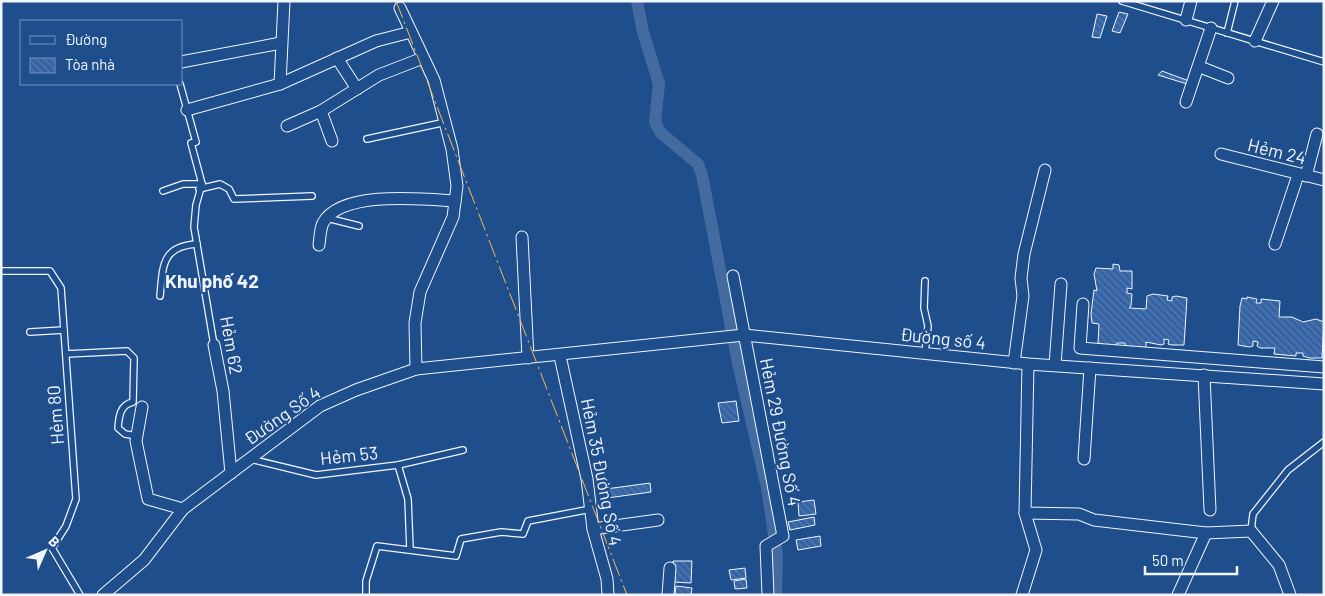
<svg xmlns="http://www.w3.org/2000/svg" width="1325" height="596" font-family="Barlow,sans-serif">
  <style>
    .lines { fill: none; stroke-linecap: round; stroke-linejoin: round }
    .canal { stroke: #446ba0; stroke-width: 12 }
    .building { fill: url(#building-back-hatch); stroke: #f2f6ff }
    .lane-casing { stroke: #f2f6ff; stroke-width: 8 }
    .street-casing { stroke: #f2f6ff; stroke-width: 13 }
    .lane { stroke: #1f4e8c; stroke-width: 5.5 }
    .street { stroke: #1f4e8c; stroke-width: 11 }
    .power { stroke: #ffb74d; stroke-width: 1; stroke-dasharray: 18 4 2.5 4; stroke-linecap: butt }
    .labels { text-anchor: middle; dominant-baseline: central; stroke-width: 4; stroke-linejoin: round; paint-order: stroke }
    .street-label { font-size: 18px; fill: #f2f6ff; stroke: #1f4e8c }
    .neighbourhood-label { font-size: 19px; font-weight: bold; fill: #f2f6ff; stroke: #1f4e8c }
  </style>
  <defs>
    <pattern id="building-back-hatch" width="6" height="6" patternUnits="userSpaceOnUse" patternTransform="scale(1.25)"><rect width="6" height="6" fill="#3563a3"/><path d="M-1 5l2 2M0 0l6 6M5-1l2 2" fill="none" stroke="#537ab1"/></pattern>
  </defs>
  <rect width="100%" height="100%" fill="#1f4e8c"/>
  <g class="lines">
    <path class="canal" d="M637,1L643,32L659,84L655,122L661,133L698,164L702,175L738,363L767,488L777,555L776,595"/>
  </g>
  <g class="building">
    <path d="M1119,12L1128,14L1120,33L1112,31Z"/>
    <path d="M1097,14L1107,16L1100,38L1092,37Z"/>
    <path d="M1162,71L1189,81L1187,84L1158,75Z"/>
    <path d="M1113,264L1119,265L1120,271H1132V289L1127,288V293L1132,294L1131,306L1129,308L1146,309L1147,296L1153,294L1168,296L1167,300L1172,301V297L1176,296L1187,298L1184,345H1172L1168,344L1169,340L1164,339V344L1161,345L1146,342V348L1125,346V343H1117V346L1098,344L1099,324L1092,323L1091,314L1094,290L1097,291L1094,274L1096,268L1113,269Z"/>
    <path d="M1247,297L1257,299L1256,303H1261V299L1280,301L1279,317H1292L1303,322L1316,319L1324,322L1322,358H1309L1303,356V353H1296V356L1274,354L1275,348H1260L1257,346L1258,342L1253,341V346L1249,347L1238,345L1240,306L1242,298L1247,299Z"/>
    <path d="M736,401L739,421L722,423L718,403Z"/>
    <path d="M650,483L651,492L607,498L606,489Z"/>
    <path d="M814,500L816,514L799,516L798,502Z"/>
    <path d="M814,517L815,525L790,530L788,522Z"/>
    <path d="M820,536L821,546L798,550L796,540Z"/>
    <path d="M673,561H692L691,583L673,582Z"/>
    <path d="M745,568L746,578L731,580L729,570Z"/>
    <path d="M746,579L747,588L735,589L734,581Z"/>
    <path d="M676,586L692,588L691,595H675Z"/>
  </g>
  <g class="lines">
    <defs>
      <g id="lane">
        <path d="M1122,1L1324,62"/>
        <path d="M1227,33L1235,1"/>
        <path d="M180,84L196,142L191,143L202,184L196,205L194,227L214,345"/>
        <path d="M367,139L446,122"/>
        <path d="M199,189L220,184L229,189L234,199L312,196"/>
        <path d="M163,191L183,184H202"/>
        <path d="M327,218L359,226"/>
        <path d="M1,271H50L61,288L76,499L66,526L52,548L80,595"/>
        <path d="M160,296C163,267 161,246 197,244"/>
        <path d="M30,332L64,330"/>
        <path d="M925,353L928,326L924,308L925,281"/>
        <path d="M66,354L127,351L134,358L133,402C120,405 119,416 118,428L125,434L137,436"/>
        <path d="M250,459L316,475L398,465L408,499L410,549"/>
        <path d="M398,465L463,450"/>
        <path d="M1251,531L1253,514L1288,470L1324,442"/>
        <path d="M366,595V581L377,546L456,556L461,539L501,532L523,534L528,521L591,509"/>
      </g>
      <g id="street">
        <path d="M400,8L434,80L452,149L457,186L453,217L420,292L415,323L416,369"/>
        <path d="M1186,20L1191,1"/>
        <path d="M1255,41L1273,1"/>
        <path d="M337,58L357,89"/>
        <path d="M181,62L281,43"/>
        <path d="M1200,67L1228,78"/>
        <path d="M280,84L284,1"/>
        <path d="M1186,102L1211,28"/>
        <path d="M187,110L280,84L376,41L411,32"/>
        <path d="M321,111L332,141"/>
        <path d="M287,126L321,111L379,75L423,58"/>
        <path d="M1221,154L1324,180"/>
        <path d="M1306,176L1317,134"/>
        <path d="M522,237L528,358"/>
        <path d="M1275,244L1298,175"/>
        <path d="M319,245C320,238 320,229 323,223C341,190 424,199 455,201"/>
        <path d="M733,276L783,536L766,546L768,595"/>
        <path d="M1083,304L1080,348L1324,367"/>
        <path d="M214,345L223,391L231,473"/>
        <path d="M560,356L587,479L593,529L607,579L608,595"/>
        <path d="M1014,363L1023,296L1021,278L1024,254L1045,170"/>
        <path d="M1055,365L1061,284"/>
        <path d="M1204,375L1210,510"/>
        <path d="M142,407L136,441L148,499L183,509"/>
        <path d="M1084,459L1090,368"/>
        <path d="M1025,513L1079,514L1094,520L1206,533L1251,531L1279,565L1290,595"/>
        <path d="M593,529L658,520"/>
        <path d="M103,595L144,560L183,509L320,406L356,390L416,369L744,335L1028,364L1324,384"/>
        <path d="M668,595L670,568"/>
        <path d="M1022,595L1036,550L1025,513L1028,364"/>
        <path d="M1178,595L1206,533"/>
      </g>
    </defs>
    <use href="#lane" class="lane-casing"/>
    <use href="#street" class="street-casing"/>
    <use href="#lane" class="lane"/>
    <use href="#street" class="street"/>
    <path class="power" d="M396,1L627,595"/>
  </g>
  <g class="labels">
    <g class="street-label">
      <text transform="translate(1277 151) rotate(14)">Hẻm 24</text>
      <text transform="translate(943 338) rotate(6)">Đường số 4</text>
      <text transform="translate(232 345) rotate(80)">Hẻm 62</text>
      <text transform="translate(55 415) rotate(-94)">Hẻm 80</text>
      <text transform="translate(282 415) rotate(-35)">Đường Số 4</text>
      <text transform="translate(781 432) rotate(79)">Hẻm 29 Đường Số 4</text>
      <text transform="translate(349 455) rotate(-6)">Hẻm 53</text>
      <text transform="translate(602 472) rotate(79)">Hẻm 35 Đường Số 4</text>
    </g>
    <g class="neighbourhood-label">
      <text x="212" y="280">Khu phố 42</text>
    </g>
  </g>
  <rect width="1325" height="596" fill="none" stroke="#f2f6ff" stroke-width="5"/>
  <rect x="20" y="20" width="162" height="65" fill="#1f4e8c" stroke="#7391ba"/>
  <rect x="30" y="36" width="25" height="8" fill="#1f4e8c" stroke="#7391ba"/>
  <text x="65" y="45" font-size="15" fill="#f2f6ff">Đường</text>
  <rect x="30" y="58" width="25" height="15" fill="url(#building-back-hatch)" stroke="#7391ba"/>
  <text x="65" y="70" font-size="15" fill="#f2f6ff">Tòa nhà</text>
  <g transform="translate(45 551) rotate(45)" stroke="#1f4e8c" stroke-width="4" paint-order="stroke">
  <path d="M0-4L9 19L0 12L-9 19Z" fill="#f2f6ff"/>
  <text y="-8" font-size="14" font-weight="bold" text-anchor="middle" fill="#f2f6ff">B</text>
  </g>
  <path d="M1145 566v8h92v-8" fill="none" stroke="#f2f6ff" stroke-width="2.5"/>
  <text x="1152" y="566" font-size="15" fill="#f2f6ff" stroke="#1f4e8c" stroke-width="4" paint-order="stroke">50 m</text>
</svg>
